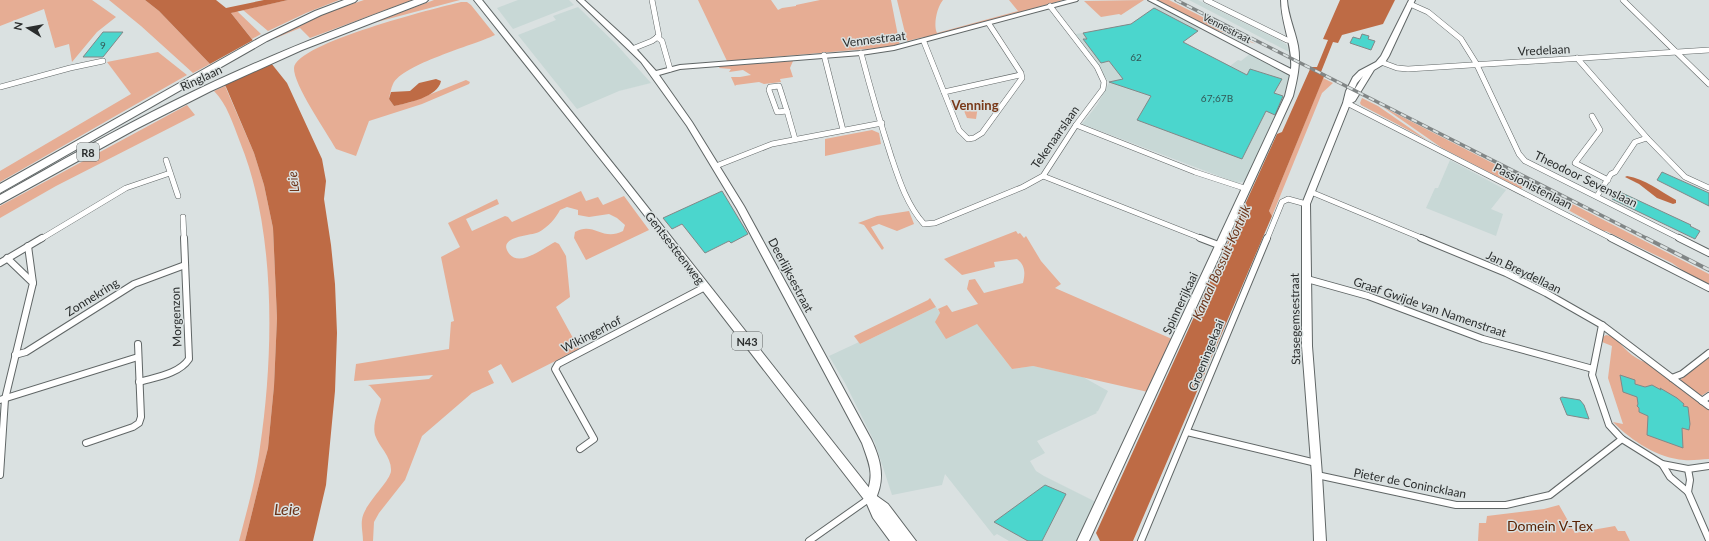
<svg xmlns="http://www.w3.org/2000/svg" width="1709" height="541" font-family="Lato,sans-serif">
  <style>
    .built { fill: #c8d8d6 }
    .green { fill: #e6ad94 }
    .water { fill: #be6b45 }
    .pier { fill: #dae1e1 }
    .building { fill: #4bd6cd; stroke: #828888 }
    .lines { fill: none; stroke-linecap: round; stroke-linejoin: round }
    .street-far1-casing { stroke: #606666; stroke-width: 6 }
    .street-casing { stroke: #606666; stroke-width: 8 }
    .secondary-casing { stroke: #606666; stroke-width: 2 }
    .primary-casing { stroke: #606666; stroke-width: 2 }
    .highway-casing { stroke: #606666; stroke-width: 2 }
    .street-far1 { stroke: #fff; stroke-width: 5 }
    .street { stroke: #fff; stroke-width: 6 }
    .secondary { fill: #fff; fill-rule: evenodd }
    .primary { fill: #fff; fill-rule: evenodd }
    .highway { fill: #fff; fill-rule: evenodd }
    .rail-far1-casing { stroke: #818686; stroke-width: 3.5 }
    .rail-casing { stroke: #818686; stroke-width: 4 }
    .rail-far1 { stroke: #dae1e1; stroke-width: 2; stroke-dasharray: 6; stroke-linecap: butt }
    .rail { stroke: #dae1e1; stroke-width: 2.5; stroke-dasharray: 8; stroke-linecap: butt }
    .labels { text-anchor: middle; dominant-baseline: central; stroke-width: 3; stroke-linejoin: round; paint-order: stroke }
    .far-street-label { font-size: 10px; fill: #2a2d2d; stroke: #dae1e1 }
    .number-label { font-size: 10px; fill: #325755 }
    .shield { fill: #dae1e1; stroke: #5f6363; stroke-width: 1 }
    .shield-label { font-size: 11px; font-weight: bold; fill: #2a2d2d }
    .street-label { font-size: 12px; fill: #2a2d2d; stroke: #dae1e1 }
    .neighbourhood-label { font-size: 13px; font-weight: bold; fill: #793919; stroke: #dae1e1 }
    .water-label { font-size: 13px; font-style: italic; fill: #6c3419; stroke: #dae1e1 }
    .near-park-label { font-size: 14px; fill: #572103; stroke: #dae1e1 }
    .near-water-label { font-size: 16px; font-style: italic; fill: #6c3419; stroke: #dae1e1 }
  </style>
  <rect width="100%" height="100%" fill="#dae1e1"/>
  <g class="built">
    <path d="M518,0H569L574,5L513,29L497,8Z"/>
    <path d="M1189,0H1198L1281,41L1287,45L1289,52Z"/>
    <path d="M1157,6L1202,28L1183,42L1230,66L1238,60L1241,61L1251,53L1286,71L1289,75L1291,84L1246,181L1237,183L1082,124L1097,105L1109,83L1076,34L1131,24Z"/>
    <path d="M578,7L616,44L651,83L619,91L577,109L518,35L556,20L553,16Z"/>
    <path d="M1450,160L1506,190L1491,209L1503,214L1496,236L1426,208L1435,188H1438Z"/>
    <path d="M936,307L940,313L977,324L1012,369L1033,366L1083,377L1108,391L1098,411L1096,412L1097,413L1037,441L1045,453L1030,461L1036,471L1044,476L1098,503L1079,541H1009L997,534L994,536L945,474L942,485L892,495L875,443L845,383L829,356L859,342L860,344Z"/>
  </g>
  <g class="green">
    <path d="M0,0H92L116,17L97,32L72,62L69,44L55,48L44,9L0,26Z"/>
    <path d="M109,0H145L159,11L210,64L193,73L141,26Z"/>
    <path d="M288,0H339L306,13L268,31L243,10Z"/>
    <path d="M364,0H412L310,38L300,28L276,38L274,37L325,13Z"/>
    <path d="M434,0H460L373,23L312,46Z"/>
    <path d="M698,0H771L778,10L782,8L796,6V5L820,0H891L900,46L727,61Z"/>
    <path d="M897,0H943C937,7 933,25 937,33L1018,11L1009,0H1063L925,39L924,37L907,41Z"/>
    <path d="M1144,0L1121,15L1119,14L1101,17L1084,1Z"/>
    <path d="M1155,0H1169L1256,44L1205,26Z"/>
    <path d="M461,2H467L471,5L495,35C472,46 403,64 393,84C391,88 390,94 389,99L394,106L411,102L466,80L470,82L469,84L422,104L369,121L356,156L336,149C327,133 293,84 294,68C296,43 436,8 461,2Z"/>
    <path d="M237,11L261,34L252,39L231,13Z"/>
    <path d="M158,52L187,75L0,182V171L131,94L107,62Z"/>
    <path d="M793,61L790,68L793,77L780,79L781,82L764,84L759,82L736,85L735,86L731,77H740L751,75L743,70L729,72L731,69L719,68L720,66Z"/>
    <path d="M1323,78L1333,83L1322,93L1272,216L1269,211Z"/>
    <path d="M225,86L254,153L264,185L273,228L277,318L274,386L268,448L245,541H239C247,510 256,479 260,447C274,353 276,230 240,142C233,124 227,104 214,91Z"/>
    <path d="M1362,98L1378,106L1427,140L1361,105L1360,103Z"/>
    <path d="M187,105L195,115L56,186L0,218V206Z"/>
    <path d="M962,106H978L976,119L967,118Z"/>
    <path d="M1383,107L1709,274V284L1685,272L1672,263L1606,231C1600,232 1591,226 1588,221L1532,190L1524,186L1521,189L1442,148Z"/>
    <path d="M872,130L879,133L881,144L825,156V139Z"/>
    <path d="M581,191L586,201L598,197L603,205L624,196L649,230L586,260L574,238L575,232C594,221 602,242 623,231L625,225L617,218L609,214L589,217L578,215V210L567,207L560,210C556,218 548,227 539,232C531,236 498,236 508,252C518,269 543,248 555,242L559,244L566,256L570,297L556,307L579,349L512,383L501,364L488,371L494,383L472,393L422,436L405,480L379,513L374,522L373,541H363C363,534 361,526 362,520C363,505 390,482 391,471C392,457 379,447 375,435C372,424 379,409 381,399L370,386L368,385L429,379L433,375L354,381L356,364L449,349L451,322L454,321L441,257L460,247L448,223L497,199L499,204L466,219L472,231L505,216L508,217L512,222Z"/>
    <path d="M909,211L914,224L897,231L879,224L871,227L884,248L882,250L864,225L858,223L877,216Z"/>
    <path d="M1016,231L1018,234L1020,233L1024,238L1026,236L1041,261L1061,284L1055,288L1172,339L1148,392L1033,366L1012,369L977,324L946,339L935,322L940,313L938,309L947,305L952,312L978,304L967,289L969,280L975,279L984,293L1023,283C1025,274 1026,266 1017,259L994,262L995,267L962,275L944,259Z"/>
    <path d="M930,298L936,307L860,344L854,336L928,300Z"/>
    <path d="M1606,335L1615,337C1621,346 1634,359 1645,362L1709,410V459C1701,459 1692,461 1684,460C1658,458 1632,441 1614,423L1613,422L1623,424L1608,378L1612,346L1602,342L1603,337Z"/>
    <path d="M1709,357V391L1701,396L1680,380Z"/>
    <path d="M1559,505L1575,533L1615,526L1618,531H1625L1630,541H1478L1479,523H1486L1487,516L1544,509Z"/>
  </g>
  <g class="water">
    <path d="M145,0H216L226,8L264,0H288L231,13L287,83L322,159L326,181L324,199L331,245L335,284L337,333L335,391L326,485L313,541H245L268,448L274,386L277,318L273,228L264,185L254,153L226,87L210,64L159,11Z"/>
    <path d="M1340,0H1395L1383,24L1342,35L1338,43L1333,42L1321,72L1325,74L1269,211L1272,216L1133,541H1100L1096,533L1277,134L1282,132L1311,67H1317L1328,40L1323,39Z"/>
    <path d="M436,79L441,81C438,97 408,103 394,106L389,99L391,92L410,91L419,83Z"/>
    <path d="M1627,176C1645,179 1660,191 1676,200V203L1673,204L1657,198L1639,184L1625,177Z"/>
  </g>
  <path class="pier" d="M255,39L273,63L223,86L208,65Z"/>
  <g class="building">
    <path d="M1154,8L1198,31L1183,42L1247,75L1250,69L1282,79L1274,93L1283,96L1275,115L1266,111L1242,159L1137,120L1151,96L1109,82L1123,79L1109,61L1101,63L1083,39H1087L1083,33L1131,24Z"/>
    <path d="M103,32H123L103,57H83Z"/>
    <path d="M1362,34L1369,36L1368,39L1375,41L1371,50L1350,43L1353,37L1360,39Z"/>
    <path d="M1662,172L1709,193V206L1657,180Z"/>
    <path d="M722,191L748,234L731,243L729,241L705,253L682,224L672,229L663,218Z"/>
    <path d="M1618,191L1691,225L1690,226L1700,231L1695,239L1612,199Z"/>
    <path d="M1620,375L1635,380V384L1645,387L1652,385L1661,390L1660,388L1677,398L1684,404L1683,406L1688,407L1690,424L1689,430L1682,428L1683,448L1647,435L1648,416L1639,412V408L1637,406L1638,404L1637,397L1623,392Z"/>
    <path d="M1562,397L1580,400L1584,405L1589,419L1567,415L1560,398Z"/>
    <path d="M1045,485L1066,494L1042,541H1028L994,522Z"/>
  </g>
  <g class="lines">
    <defs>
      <g id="street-far1">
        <path d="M1206,0L1287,40L1293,41"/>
        <path d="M1623,0L1709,84"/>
        <path d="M1410,4L1428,12L1461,39L1476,63L1519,154L1525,161L1681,239"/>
        <path d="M657,37L662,41L670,69"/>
        <path d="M924,42L959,130L968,139L974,138L982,133L1022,78L1021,73L989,24"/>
        <path d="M632,49L652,41L659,36L652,0"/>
        <path d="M861,53C870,87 880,122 891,156C899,180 907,205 924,224L935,223L1023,187L1043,176L1076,125L1103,89L1104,82L1097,67L1050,6"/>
        <path d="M824,55L843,130"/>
        <path d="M1577,58L1647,138L1685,177L1709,188"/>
        <path d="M1381,62L1397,68L1408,69L1709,50"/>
        <path d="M779,86L787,111L777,112L769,90L770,87Z"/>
        <path d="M0,87L70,68L103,61"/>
        <path d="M944,92L1020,75"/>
        <path d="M1347,103L1613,239"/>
        <path d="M787,111L795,139"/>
        <path d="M1592,116L1600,130L1575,163L1608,180"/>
        <path d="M1076,125L1195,172L1247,189"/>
        <path d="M166,160L178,196"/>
        <path d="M716,166L772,144L882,123"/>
        <path d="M1043,176L1203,239"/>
        <path d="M1311,192L1424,239"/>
        <path d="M1597,196L1611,174L1615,172L1635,142L1647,138"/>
        <path d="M183,217L184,239"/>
        <path d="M41,239L126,188L170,173"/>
        <path d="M1267,239L1282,202L1288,199L1306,204"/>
      </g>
      <g id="street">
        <path d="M1200,238L1221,246"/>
        <path d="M1421,238L1506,273L1546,293L1602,325L1709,406"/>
        <path d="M1611,238L1709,288"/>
        <path d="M1679,238L1709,253"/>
        <path d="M28,246L33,283"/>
        <path d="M0,263L42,238"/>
        <path d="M1307,279L1368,296L1483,339L1593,369"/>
        <path d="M1602,325L1592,375L1609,425L1622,439L1662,464L1688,469L1709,466"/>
        <path d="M15,355L26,352L134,284L185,265"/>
        <path d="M1672,378L1682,374L1709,353"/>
        <path d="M139,382C156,377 179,374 189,359L184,238"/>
        <path d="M0,400L138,357"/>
        <path d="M1702,401L1709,396"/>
        <path d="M1187,432L1316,463"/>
        <path d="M86,443L133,427L139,423L141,417L138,344"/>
        <path d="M580,449L594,439L555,369L558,364L705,287"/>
        <path d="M1662,464L1670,477L1688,492L1709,540"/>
        <path d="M1688,469L1690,480L1688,492"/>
        <path d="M0,475L5,399L33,283L7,258"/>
        <path d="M1317,475L1456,505H1506L1550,495L1622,439"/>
        <path d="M809,541L870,498"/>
        <path d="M1141,541L1267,238"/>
      </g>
      <g id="secondary">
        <path d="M577,0H584L629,41L656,71L680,65L861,51L894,46L1067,0H1078L1077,1L894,50L861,55L680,69L659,75L692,122L744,206L871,439C881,460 886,480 874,502L870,503L866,502L865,498C875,474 870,466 862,443L737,209L687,126L641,62Z"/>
        <path d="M1148,0H1156L1291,69C1293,45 1281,24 1281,0H1287C1288,16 1295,30 1298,46C1301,63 1297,80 1293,96L1089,541H1077L1285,96L1290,75Z"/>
        <path d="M1409,0H1415L1389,56L1384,64L1374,70L1355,101L1350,104L1310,204L1312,346L1322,475L1326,541H1314L1312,475L1302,346V204L1343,103L1346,91L1353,77L1359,71L1376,62L1381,56ZM1363,76L1353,92L1357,83Z"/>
      </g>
      <path id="primary" d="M474,0H482L627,181L874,494L888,504L916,541H890L873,518L866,502L621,185Z"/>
      <g id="highway">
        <path d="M344,0H357L355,2L321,15L267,41L0,193V184L261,37L315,11Z"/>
        <path d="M414,0H428L426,2L302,50L211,91L136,129L0,204V195C57,163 115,130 174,101C252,62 333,30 414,0Z"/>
      </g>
    </defs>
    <use href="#street-far1" class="street-far1-casing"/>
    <use href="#street" class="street-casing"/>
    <use href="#secondary" class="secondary-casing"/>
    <use href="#primary" class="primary-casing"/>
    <use href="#highway" class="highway-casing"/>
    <use href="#street-far1" class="street-far1"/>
    <use href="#street" class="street"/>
    <use href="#secondary" class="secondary"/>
    <use href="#primary" class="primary"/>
    <use href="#highway" class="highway"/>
    <defs>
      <path id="rail-far1" d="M1176,0L1648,239"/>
      <path id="rail" d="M1646,238L1709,270"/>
    </defs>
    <use href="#rail-far1" class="rail-far1-casing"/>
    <use href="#rail" class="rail-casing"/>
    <use href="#rail-far1" class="rail-far1"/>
    <use href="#rail" class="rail"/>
  </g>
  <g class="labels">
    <g class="far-street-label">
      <text transform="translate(1227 28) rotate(27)">Vennestraat</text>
    </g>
    <g class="number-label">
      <text x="103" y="45">9</text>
      <text x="1136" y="57">62</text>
      <text x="1217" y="98">67;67B</text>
    </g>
    <g class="shield">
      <rect x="77" y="143" width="22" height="18" rx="3"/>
      <rect x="732" y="332" width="30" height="18" rx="3"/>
    </g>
    <g class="shield-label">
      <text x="88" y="152">R8</text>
      <text x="747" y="341">N43</text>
    </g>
    <g class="street-label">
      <text transform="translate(874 39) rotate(-7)">Vennestraat</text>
      <text transform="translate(1544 50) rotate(-3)">Vredelaan</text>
      <text transform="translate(201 78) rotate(-25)">Ringlaan</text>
      <text transform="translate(1055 137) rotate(-55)">Tekenaarslaan</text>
      <text transform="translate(1586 179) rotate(26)">Theodoor Sevenslaan</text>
      <text transform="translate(1533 186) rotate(27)">Passionistenlaan</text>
      <text transform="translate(675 248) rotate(52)">Gentsesteenweg</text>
      <text transform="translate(1524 272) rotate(26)">Jan Breydellaan</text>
      <text transform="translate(791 275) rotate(62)">Deerlijksestraat</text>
      <text transform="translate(92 297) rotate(-32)">Zonnekring</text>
      <text transform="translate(1180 303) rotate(-65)">Spinnerijkaai</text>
      <text transform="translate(1430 307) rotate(19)">Graaf Gwijde van Namenstraat</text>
      <text transform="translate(176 317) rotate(-92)">Morgenzon</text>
      <text transform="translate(1295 319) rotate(-91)">Stasegemsestraat</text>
      <text transform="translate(591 334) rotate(-27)">Wikingerhof</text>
      <text transform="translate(1206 355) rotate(-68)">Groeningekaai</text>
      <text transform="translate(1410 483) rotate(11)">Pieter de Conincklaan</text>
    </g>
    <g class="neighbourhood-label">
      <text x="975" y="105">Venning</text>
    </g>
    <g class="water-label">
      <text transform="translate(293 182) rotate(-97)">Leie</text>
      <text transform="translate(1221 262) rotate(-66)">Kanaal Bossuit-Kortrijk</text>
    </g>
    <g class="near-park-label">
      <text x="1550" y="525">Domein V-Tex</text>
    </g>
    <g class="near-water-label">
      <text x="287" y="508">Leie</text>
    </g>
  </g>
  <g transform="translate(28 28) rotate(281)" stroke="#dae1e1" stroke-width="3" paint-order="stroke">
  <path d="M0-3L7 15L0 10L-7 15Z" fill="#2a2d2d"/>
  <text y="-6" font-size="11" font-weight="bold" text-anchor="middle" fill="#2a2d2d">N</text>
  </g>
</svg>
